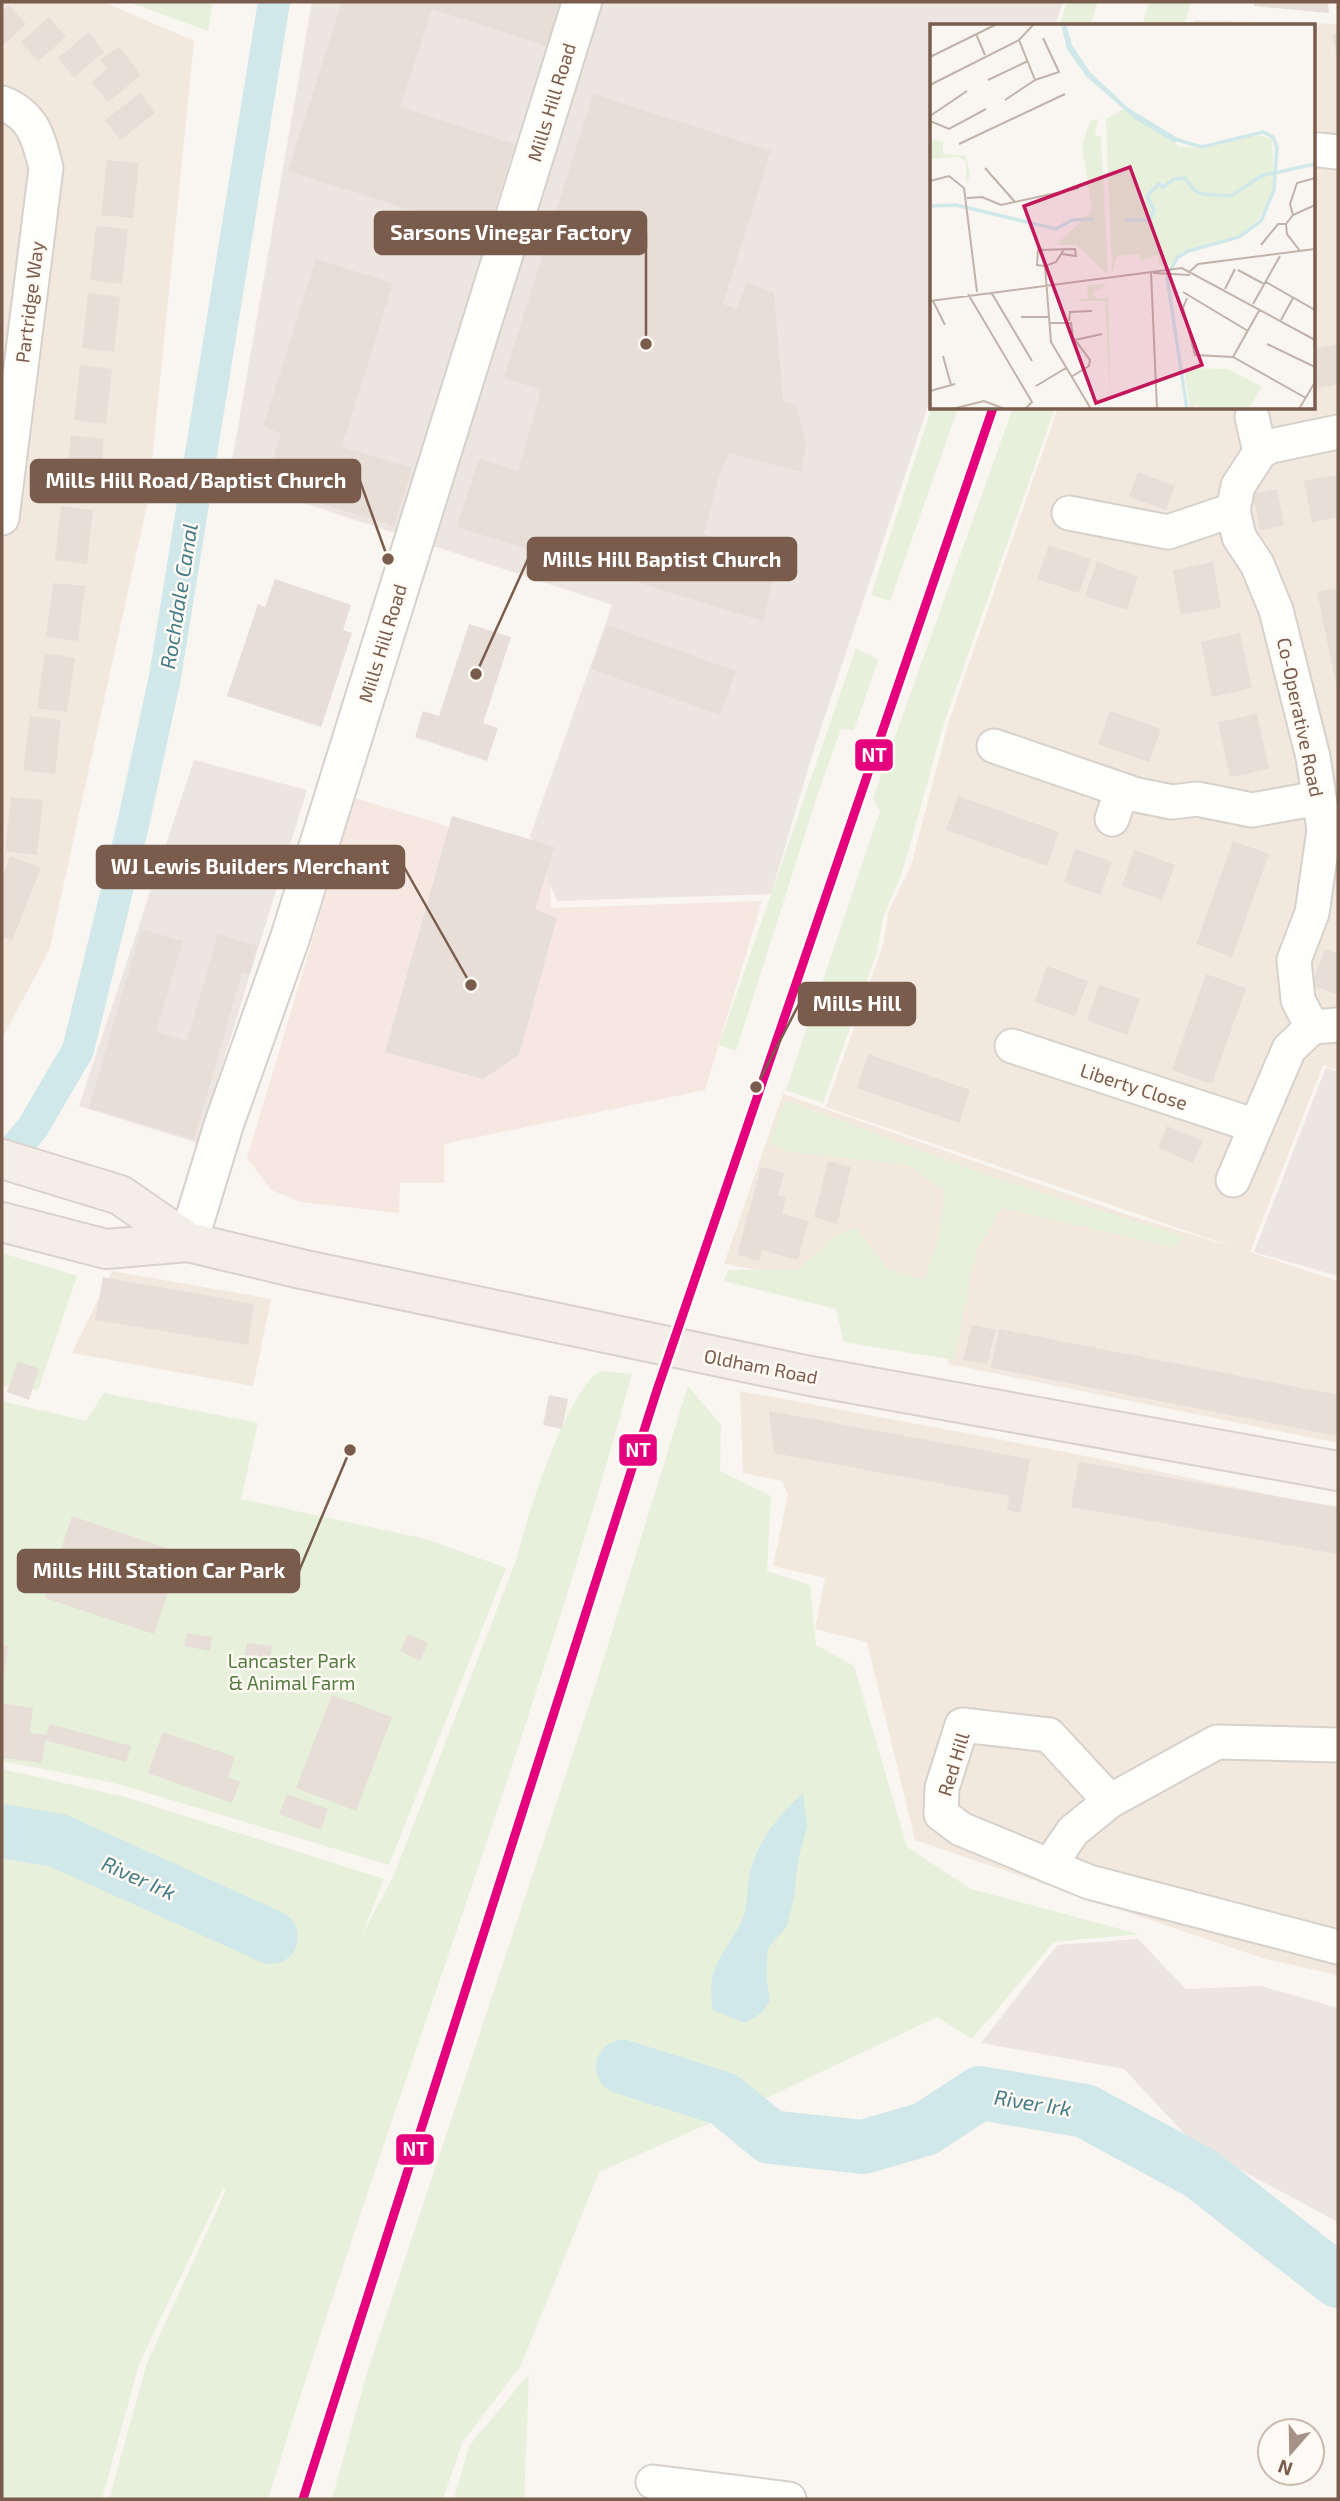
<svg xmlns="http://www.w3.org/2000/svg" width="1340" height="2501" font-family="'Exo 2',sans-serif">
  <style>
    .residential { fill: #f2e8de }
    .commercial { fill: #f6e8e1 }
    .industrial { fill: #ede5e0 }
    .green { fill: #e7f0db }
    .water { fill: #d0e8ea }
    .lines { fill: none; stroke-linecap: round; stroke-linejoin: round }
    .canal { stroke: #d0e8ea; stroke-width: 32 }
    .river { stroke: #d0e8ea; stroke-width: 54 }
    .building { fill: #e6ded7 }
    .minor-casing { stroke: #d7d1cb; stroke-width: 37 }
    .tertiary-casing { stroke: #d7d1cb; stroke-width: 42 }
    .primary-casing { stroke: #dad1cc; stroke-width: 42 }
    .minor { stroke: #fefefd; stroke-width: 33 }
    .tertiary { stroke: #fefefd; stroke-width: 38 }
    .primary { stroke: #f3eee8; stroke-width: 38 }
    .rail-1-casing { stroke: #fffaf3; stroke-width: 14 }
    .rail-1 { stroke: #e5007d; stroke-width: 9 }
    .labels { text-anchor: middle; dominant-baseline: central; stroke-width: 5; stroke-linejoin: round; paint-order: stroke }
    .street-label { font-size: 19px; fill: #7a5c4d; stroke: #fffaf3 }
    .park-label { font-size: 19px; fill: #537a41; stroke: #fffaf3 }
    .water-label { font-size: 21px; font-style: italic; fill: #437c86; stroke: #fffaf3 }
    .inset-river { fill: none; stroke: #d0e8ea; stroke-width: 3.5 }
    .inset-road { fill: none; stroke: #c2b3aa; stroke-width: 2 }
    .view { fill: #c2185b; fill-opacity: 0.15; stroke: #c2185b; stroke-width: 3.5 }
    .inset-edge { fill: none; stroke: #7a5c4d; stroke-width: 3.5 }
    .leader { fill: none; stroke: #7a5c4d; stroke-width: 2.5 }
    .callout-dot { fill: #7a5c4d; stroke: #fffaf3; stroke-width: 2.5 }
    .callout { fill: #7a5c4d; stroke: #7a5c4d; stroke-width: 2.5 }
    .callout-label { font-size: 21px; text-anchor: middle; font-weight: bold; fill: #fff }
    .line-badge { stroke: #fffaf3; stroke-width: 2.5 }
    .badge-label { font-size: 19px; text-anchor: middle; font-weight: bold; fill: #fff }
  </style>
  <rect width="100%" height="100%" fill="#f9f5f0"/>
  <g class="residential">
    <path d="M2,2H104L194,41L148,500L49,951L2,1038Z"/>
    <path d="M1195,20L1338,24V1070L1323,1065L1250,1252L1338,1281V1443L948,1364L955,1304L724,1264L783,1094L1125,1214L1242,1250L826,1107L883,945L889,910L911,866L949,721L1058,408H1314V26H1192Z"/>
    <path d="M112,1271L271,1299L253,1386L72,1353Z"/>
    <path d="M740,1391L1066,1452L1338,1509V1975L1265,1959L915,1840L867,1642L815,1629L825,1578L773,1566L788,1495L782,1481L743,1473Z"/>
  </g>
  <path class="commercial" d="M355,798L549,857L551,908L762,901L705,1090L444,1144V1183H400L399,1213L301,1202L271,1190L247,1158Z"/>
  <g class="industrial">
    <path d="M312,2H1063L1055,26H932V394L814,749L771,894L557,901L530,836L612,605L229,478Z"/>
    <path d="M194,760L307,790L198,1143L79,1106Z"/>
    <path d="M1326,1067L1338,1072V1276L1254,1252Z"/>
    <path d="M1138,1939L1186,1989L1261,1986L1338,2008V2222L1196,2146L1124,2069L981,2043L1057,1945Z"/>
  </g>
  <g class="green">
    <path d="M128,2H213L208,31Z"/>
    <path d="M1067,2H1098L1090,26H1059Z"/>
    <path d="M1149,2H1191L1184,26H1142Z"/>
    <path d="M932,407L958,408L890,601L871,595Z"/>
    <path d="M1013,408H1055L944,723L902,873L883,918L877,952L823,1103L786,1090L880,811L873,798Z"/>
    <path d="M856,648L878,660L854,730L841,729L820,787L736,1051L719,1045Z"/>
    <path d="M785,1100L998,1179L1185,1237L1175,1248L1002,1208L976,1251L954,1360L844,1342L836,1309L724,1281L728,1270H797L837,1235L856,1228L888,1269L924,1280L939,1239L944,1190L908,1165L791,1152L769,1144Z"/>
    <path d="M2,1253L77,1276L38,1390L2,1385Z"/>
    <path d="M600,1371L632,1374C527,1754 384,2123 268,2499H109L147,2363L226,2190L223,2188L139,2364L102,2499H2V1769L125,1797L384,1879L362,1935L394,1875L517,1558C526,1519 567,1390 600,1371Z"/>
    <path d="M688,1386L721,1425L720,1471L771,1496L767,1571L810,1585L816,1645L854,1666L907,1847L971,1889L1139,1934L1054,1942L972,2039L937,2017L758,2102L599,2172L521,2365L462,2443L443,2499H332L367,2373L595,1687Z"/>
    <path d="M104,1393L258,1423L241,1499L426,1539L506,1568L389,1865L114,1783L2,1761V1401L86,1421Z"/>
    <path d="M529,2374L524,2499H454L469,2446Z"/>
  </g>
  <path class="water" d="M803,1793L807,1826L798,1860L794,1898L787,1926L768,1948L766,1976L770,2001L760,2014L745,2023L713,2010C705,1962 727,1954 744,1916C748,1905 747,1890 749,1878C756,1842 776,1818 803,1793Z"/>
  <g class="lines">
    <path class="canal" d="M2,1164L33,1127L78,1050L132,829L165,677L274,2"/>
    <g class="river">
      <path d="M2,1831L59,1841L271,1937"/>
      <path d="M623,2067L724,2099L770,2137L863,2147L925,2129L980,2093L1085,2111L1200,2173L1338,2281"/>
    </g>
  </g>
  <g class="building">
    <path d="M342,2H563L549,47L432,9L400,107L515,144L486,234L288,171Z"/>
    <path d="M1254,2H1328L1329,13L1254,6Z"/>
    <path d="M9,5L26,24L2,46V11Z"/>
    <path d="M49,17L66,37L38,61L21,42Z"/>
    <path d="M89,32L104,52L74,77L58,58Z"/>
    <path d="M1338,33V57H1337L1332,35Z"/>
    <path d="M119,47L141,75L108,102L91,82L108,69L100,60Z"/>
    <path d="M140,93L155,113L120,140L105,120Z"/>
    <path d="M593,94L771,151L723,304L737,309L747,282L774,293L783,401L797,406L806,446L801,472L729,453L719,476L704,534L778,561L763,621L457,527L479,458L518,472L541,390L504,378Z"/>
    <path d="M107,160L139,163L133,218L101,215Z"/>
    <path d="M96,226L128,229L122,284L90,280Z"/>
    <path d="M316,259L393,283L342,447L412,468L394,526L265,486L281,433L263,427Z"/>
    <path d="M88,293L120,297L114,352L82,348Z"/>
    <path d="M1338,344V384L1314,389V349Z"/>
    <path d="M80,365L112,369L106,424L74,420Z"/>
    <path d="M71,435L104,439L97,493L65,490Z"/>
    <path d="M1138,472L1175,486L1166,510L1129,497Z"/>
    <path d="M1338,475V517L1312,522L1304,481Z"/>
    <path d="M1277,489L1284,526L1260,530L1253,494Z"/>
    <path d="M61,506L93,510L87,564L55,560Z"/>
    <path d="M1049,545L1091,559L1079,593L1037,579Z"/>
    <path d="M1097,562L1138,576L1127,610L1085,596Z"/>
    <path d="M1213,562L1221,608L1181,615L1173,570Z"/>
    <path d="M275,579L351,605L343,630L352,633L321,727L227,696L258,604L265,607Z"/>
    <path d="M53,583L85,586L78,641L46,637Z"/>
    <path d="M1338,588V689H1337L1317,592Z"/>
    <path d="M469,624L511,637L483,723L498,728L487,761L415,737L423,711L439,716Z"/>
    <path d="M607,625L736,671L720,715L591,669Z"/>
    <path d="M1240,633L1252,688L1212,697L1201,642Z"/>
    <path d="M45,653L75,658L67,712L37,708Z"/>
    <path d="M1110,711L1161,729L1149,762L1098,744Z"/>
    <path d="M1257,714L1269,769L1230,777L1218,722Z"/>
    <path d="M30,716L61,720L55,774L23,770Z"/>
    <path d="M958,796L1059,832L1047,866L946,830Z"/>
    <path d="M11,797L43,800L37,855L5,851Z"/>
    <path d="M452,816L555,847L535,909L557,918L519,1055L483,1079L385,1052Z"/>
    <path d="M1233,841L1269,854L1232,957L1196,944Z"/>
    <path d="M1075,849L1112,862L1100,895L1064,882Z"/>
    <path d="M1134,850L1175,865L1162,900L1122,886Z"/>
    <path d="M10,856L41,868L12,941L2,937V878Z"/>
    <path d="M141,929L183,941L156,1032L187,1041L218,934L257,946L249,975L242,973L194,1139L89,1108Z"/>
    <path d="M1325,949L1338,954V995L1311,985Z"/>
    <path d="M1047,966L1088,981L1075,1016L1035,1002Z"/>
    <path d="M1206,974L1246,988L1212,1084L1172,1070Z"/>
    <path d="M1099,985L1140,999L1127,1035L1087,1020Z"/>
    <path d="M868,1054L970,1090L959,1123L857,1088Z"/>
    <path d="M1167,1126L1203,1141L1193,1163L1158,1148Z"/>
    <path d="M828,1161L851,1167L837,1224L814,1217Z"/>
    <path d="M761,1167L784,1173L778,1195L786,1197L782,1214L808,1221L798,1260L762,1250L759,1261L737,1255Z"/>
    <path d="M103,1277L254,1304L248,1345L95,1320Z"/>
    <path d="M972,1325L996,1330L987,1364L963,1360Z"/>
    <path d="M999,1329L1338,1395V1436L991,1368Z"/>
    <path d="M18,1361L39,1369L29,1400L7,1392Z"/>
    <path d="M549,1395L568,1399L562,1429L543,1425Z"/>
    <path d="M769,1411L1030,1459L1020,1513L1007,1510L1009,1496L774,1453Z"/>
    <path d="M1079,1462L1338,1507V1554L1071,1507Z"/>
    <path d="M72,1516L181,1553L154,1634L45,1598Z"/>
    <path d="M187,1633L212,1637L210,1651L184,1646Z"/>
    <path d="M408,1634L428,1643L420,1661L400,1651Z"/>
    <path d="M247,1643L272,1646L270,1658L245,1655Z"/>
    <path d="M2,1645L8,1646L3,1682H2Z"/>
    <path d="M332,1695L392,1717L356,1811L296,1788Z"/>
    <path d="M2,1703L33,1708L30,1733L46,1735L50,1724L131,1746L126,1762L45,1740L42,1763L2,1758Z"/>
    <path d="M163,1732L235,1757L228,1777L240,1782L232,1803L148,1773Z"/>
    <path d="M287,1794L328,1809L321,1830L279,1814Z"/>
  </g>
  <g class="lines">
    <defs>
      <g id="minor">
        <path d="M2,103C33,115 39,138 46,168L2,518"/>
        <path d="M1319,150L1338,152"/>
        <path d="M1252,417L1260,452"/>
        <path d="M1338,432L1271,446L1260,452L1238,486L1233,510L1239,537L1257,564L1276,610L1313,757L1324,830L1312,913L1294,960L1298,1000L1312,1027L1338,1025"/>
        <path d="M1069,513L1168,532L1233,510"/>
        <path d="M994,746L1137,795L1172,802L1197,799L1252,810L1319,798"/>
        <path d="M1112,819L1122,790"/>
        <path d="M1012,1046L1256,1126L1289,1049L1312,1027"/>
        <path d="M1233,1180L1256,1126"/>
        <path d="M1110,1801L1049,1735L962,1725L942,1788L941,1814L961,1829L1089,1882L1338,1947"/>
        <path d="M1049,1866L1073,1831L1110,1801L1217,1742L1338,1745"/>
        <path d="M653,2482L789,2499"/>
      </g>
      <path id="tertiary" d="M188,1242L224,1124L290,938L582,2"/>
      <g id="primary">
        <path d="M2,1159L120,1195L188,1242"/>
        <path d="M2,1222L106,1249L188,1242L301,1269L810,1376L1338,1471"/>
      </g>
    </defs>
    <use href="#minor" class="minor-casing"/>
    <use href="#tertiary" class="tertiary-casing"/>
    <use href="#primary" class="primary-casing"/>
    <use href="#minor" class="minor"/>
    <use href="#tertiary" class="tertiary"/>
    <use href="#primary" class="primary"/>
    <defs>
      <path id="rail-1" d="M303,2499L657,1390L993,408"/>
    </defs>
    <use href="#rail-1" class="rail-1-casing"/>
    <use href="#rail-1" class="rail-1"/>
  </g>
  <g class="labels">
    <g class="street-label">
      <text transform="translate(551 102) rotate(-73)">Mills Hill Road</text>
      <text transform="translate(29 302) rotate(-83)">Partridge Way</text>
      <text transform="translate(382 643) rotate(-73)">Mills Hill Road</text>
      <text transform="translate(1301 717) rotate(78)">Co-Operative Road</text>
      <text transform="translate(1134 1086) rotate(18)">Liberty Close</text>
      <text transform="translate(761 1366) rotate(11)">Oldham Road</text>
      <text transform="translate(953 1764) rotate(-73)">Red Hill</text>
    </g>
    <g class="park-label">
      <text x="292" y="1660">Lancaster Park<tspan x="292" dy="22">&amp; Animal Farm</tspan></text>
    </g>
    <g class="water-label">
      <text transform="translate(178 596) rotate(-81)">Rochdale Canal</text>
      <text transform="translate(139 1877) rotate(24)">River Irk</text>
      <text transform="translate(1033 2102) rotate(9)">River Irk</text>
    </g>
  </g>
  <g transform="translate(930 24)">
    <rect width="385" height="385" fill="#f9f5f0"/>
    <path d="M194,85L250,123L274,124L326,111L342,115L344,161L339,178L322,204L316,210L252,228L240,242H229V232L234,230L211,236L209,229L187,232L182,250L176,95ZM168,95L165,112H171L178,251L147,221H126L162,186L152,121L160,97ZM0,114L13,118V130L36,132L40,151L36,160V137L29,133L0,135ZM178,260L162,270L167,275L178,273L181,385L175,277H143L158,274L157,261ZM254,344L299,345L332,363L318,385H268L269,380L260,385Z" fill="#e7f0db"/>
    <path d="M131,0H136L142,21L160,48L197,83L249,115L245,119L206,96L156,52L137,25Z" fill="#d0e8ea"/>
    <path class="inset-river" d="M244,115L272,123L333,108L343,113L347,123L344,166L331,197L309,213L258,227L247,234L237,253L257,385M0,182L26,181L126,205L142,196L163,195M195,196H220L224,186L217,172L229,160L233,163L245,155L255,154L264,166L273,170L301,172L331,152L385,140"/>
    <path class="inset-road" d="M46,10L55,31M0,33L67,0M58,56L98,37M105,56L129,48L113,14M0,61L89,16L104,0M75,76L105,56L89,16M0,92L37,67M0,97L19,105L56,85M29,120L135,70M55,144L85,178M0,157L19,152L34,164L47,268M37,174L52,173L71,181L149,164M363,191L360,180L367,159L385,154M331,221L348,200H356M370,227L357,210L356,200L363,191L385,181M115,242L121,318L161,385M115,242L107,241L108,226L145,225L146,232L132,230M115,242L126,238L135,224M308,246L334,260M221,248L227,385M223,249L260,251M258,249L268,240L385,225M336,258L385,286M295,265L305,245M61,268L102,337M253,268L318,307M38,270L102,378L95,385M257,274L253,284L265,331L303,333L376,374M0,277L252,244L385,316M3,277L15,301M323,280L350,232M91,293H120M351,296L363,274M139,297L140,288L162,287M120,299H141L143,313L160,336L159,342L141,353M145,316L172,310M337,320L385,343M13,332L21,361M303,333L330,285M106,362L136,344M0,367L25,360M22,385L54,377L75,385M369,385L385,358"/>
    <path class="view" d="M200,143L272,341L166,379L94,182Z"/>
    <rect width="385" height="385" class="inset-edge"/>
  </g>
  <path class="leader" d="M646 344L646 233M388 559L360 481M476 674L528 559M471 985L404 867M756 1087L799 1004M350 1450L299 1571"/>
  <g class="callout-dot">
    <circle cx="646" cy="344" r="7"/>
    <circle cx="388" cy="559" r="7"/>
    <circle cx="476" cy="674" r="7"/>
    <circle cx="471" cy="985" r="7"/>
    <circle cx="756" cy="1087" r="7"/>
    <circle cx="350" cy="1450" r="7"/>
  </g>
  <g class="callout">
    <rect x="375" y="212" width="271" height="42" rx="7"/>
    <rect x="31" y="460" width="329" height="42" rx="7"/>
    <rect x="528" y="538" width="268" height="42" rx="7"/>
    <rect x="97" y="846" width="307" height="42" rx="7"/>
    <rect x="799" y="983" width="116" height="42" rx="7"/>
    <rect x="18" y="1550" width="281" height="42" rx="7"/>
  </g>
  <g class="callout-label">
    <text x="511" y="240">Sarsons Vinegar Factory</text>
    <text x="196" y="488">Mills Hill Road/Baptist Church</text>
    <text x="662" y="567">Mills Hill Baptist Church</text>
    <text x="250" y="874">WJ Lewis Builders Merchant</text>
    <text x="857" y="1011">Mills Hill</text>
    <text x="159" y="1578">Mills Hill Station Car Park</text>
  </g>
  <g class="line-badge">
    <rect x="854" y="738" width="40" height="34" rx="7" fill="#e5007d"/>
    <rect x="618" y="1433" width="40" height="34" rx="7" fill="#e5007d"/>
    <rect x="395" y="2133" width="40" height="33" rx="7" fill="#e5007d"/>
  </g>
  <g class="badge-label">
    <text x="874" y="762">NT</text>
    <text x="638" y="1457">NT</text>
    <text x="415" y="2156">NT</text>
  </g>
  <rect width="1340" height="2501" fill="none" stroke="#7a5c4d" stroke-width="7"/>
  <g transform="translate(1291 2452) rotate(200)"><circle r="33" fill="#fffaf3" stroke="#cabbb1" stroke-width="2"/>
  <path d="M0-5L12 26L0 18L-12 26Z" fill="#a69286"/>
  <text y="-10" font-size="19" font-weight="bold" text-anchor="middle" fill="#7a5c4d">N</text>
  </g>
</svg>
